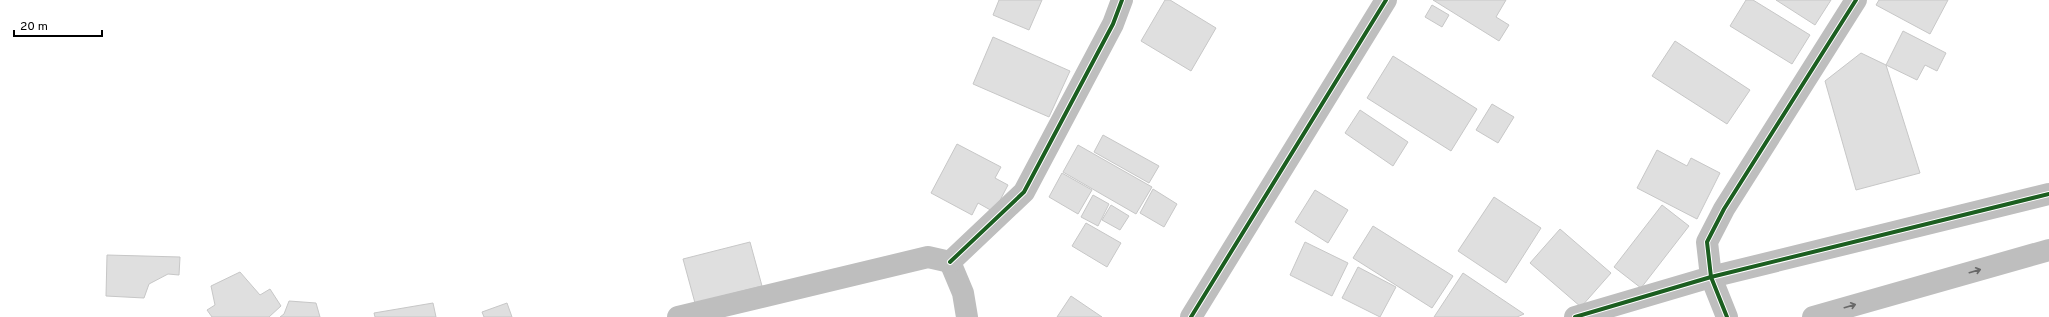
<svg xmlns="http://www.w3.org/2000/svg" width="2049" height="317" font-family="Overpass,sans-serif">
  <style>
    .building { fill: #dfdfdf; stroke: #c7c7c7 }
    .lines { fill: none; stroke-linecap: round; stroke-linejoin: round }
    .street { stroke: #bebebe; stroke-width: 22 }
    .cycleway-casing { stroke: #fff; stroke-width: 6 }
    .cycleway { stroke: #1b5e20; stroke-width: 4 }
    .oneway { stroke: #686868 }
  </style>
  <rect width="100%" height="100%" fill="#fff"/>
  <g class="building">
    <path d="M999,0H1042L1029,30L993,15Z"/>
    <path d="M1165,0H1170L1216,28L1191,71L1141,41Z"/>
    <path d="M1433,0H1506L1496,17L1509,25L1499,41Z"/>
    <path d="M1746,0H1753L1810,35L1792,64L1730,26Z"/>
    <path d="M1776,0H1831L1815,25Z"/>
    <path d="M1879,0H1948L1930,34L1876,5Z"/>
    <path d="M1432,5L1449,15L1442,27L1425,17Z"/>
    <path d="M1903,31L1946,53L1937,71L1925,65L1917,80L1886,65Z"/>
    <path d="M993,37L1070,71L1049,117L973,84Z"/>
    <path d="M1675,41L1750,90L1727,124L1652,76Z"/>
    <path d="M1861,53L1886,65L1920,173L1856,190L1825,81Z"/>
    <path d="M1393,56L1477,109L1451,151L1367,98Z"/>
    <path d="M1492,104L1514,117L1498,143L1476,130Z"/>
    <path d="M1360,110L1408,142L1393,166L1345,133Z"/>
    <path d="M1103,135L1159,166L1149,183L1094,152Z"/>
    <path d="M957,144L1001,167L995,178L1008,185L994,212L978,203L972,215L931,193Z"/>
    <path d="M1078,145L1152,187L1136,214L1063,172Z"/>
    <path d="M1657,150L1687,166L1691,158L1720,173L1697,219L1637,188Z"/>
    <path d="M1062,173L1092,190L1078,214L1049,197Z"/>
    <path d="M1153,189L1177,204L1164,227L1140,213Z"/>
    <path d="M1315,190L1348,210L1328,243L1295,222Z"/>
    <path d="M1093,195L1109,204L1098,226L1081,217Z"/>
    <path d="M1494,197L1541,228L1506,283L1458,251Z"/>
    <path d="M1111,205L1129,216L1120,230L1102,220Z"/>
    <path d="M1662,205L1689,226L1641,288L1614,267Z"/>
    <path d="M1086,223L1121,243L1107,267L1072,246Z"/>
    <path d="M1373,226L1453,276L1432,308L1353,258Z"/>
    <path d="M1560,229L1611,273L1581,307L1530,263Z"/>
    <path d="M750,242L762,286L695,303L683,259Z"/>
    <path d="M1305,242L1348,263L1332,296L1290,275Z"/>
    <path d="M107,255L180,257L179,275L168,274L149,284L144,298L106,296Z"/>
    <path d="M1358,267L1396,287L1380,317L1342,298Z"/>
    <path d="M240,272L260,295L270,289L281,306L269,317H212L207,310L215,305L211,286Z"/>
    <path d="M1463,273L1524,314L1517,317H1434Z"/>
    <path d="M1071,296L1102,317H1057Z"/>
    <path d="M289,301L316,303L320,317H280L284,314Z"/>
    <path d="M433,303L436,317H375L374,313Z"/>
    <path d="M507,303L512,317H484L482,312Z"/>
  </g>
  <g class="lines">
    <g class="street">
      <path d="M950,262L1024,192L1113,24L1122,0"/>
      <path d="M950,262L963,293L967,317"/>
      <path d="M678,317L928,257L950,262"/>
      <path d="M1191,317L1386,0"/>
      <path d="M1575,317L1711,277L2049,194"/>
      <path d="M1727,317L1711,277L1707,242L1724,209L1856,0"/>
      <path d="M1813,317L2049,250"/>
    </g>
    <defs>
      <g id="cycleway">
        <path d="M950,262L1024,192L1113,24L1122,0"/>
        <path d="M1191,317L1386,0"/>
        <path d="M1575,317L1711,277L2049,194"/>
        <path d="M1727,317L1711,277L1707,242L1724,209L1856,0"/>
      </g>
    </defs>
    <use href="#cycleway" class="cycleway-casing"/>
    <use href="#cycleway" class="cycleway"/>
  </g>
  <defs><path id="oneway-shaft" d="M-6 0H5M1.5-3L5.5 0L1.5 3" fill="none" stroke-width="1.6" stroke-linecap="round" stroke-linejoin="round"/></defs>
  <g class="oneway">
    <use href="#oneway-shaft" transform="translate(1975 271) rotate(-16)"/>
    <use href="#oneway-shaft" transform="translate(1850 306) rotate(-16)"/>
  </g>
  <path d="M14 30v6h88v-6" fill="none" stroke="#000000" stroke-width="2"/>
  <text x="20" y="30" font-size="12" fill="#000000" stroke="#ffffff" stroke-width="3" paint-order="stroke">20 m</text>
</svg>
